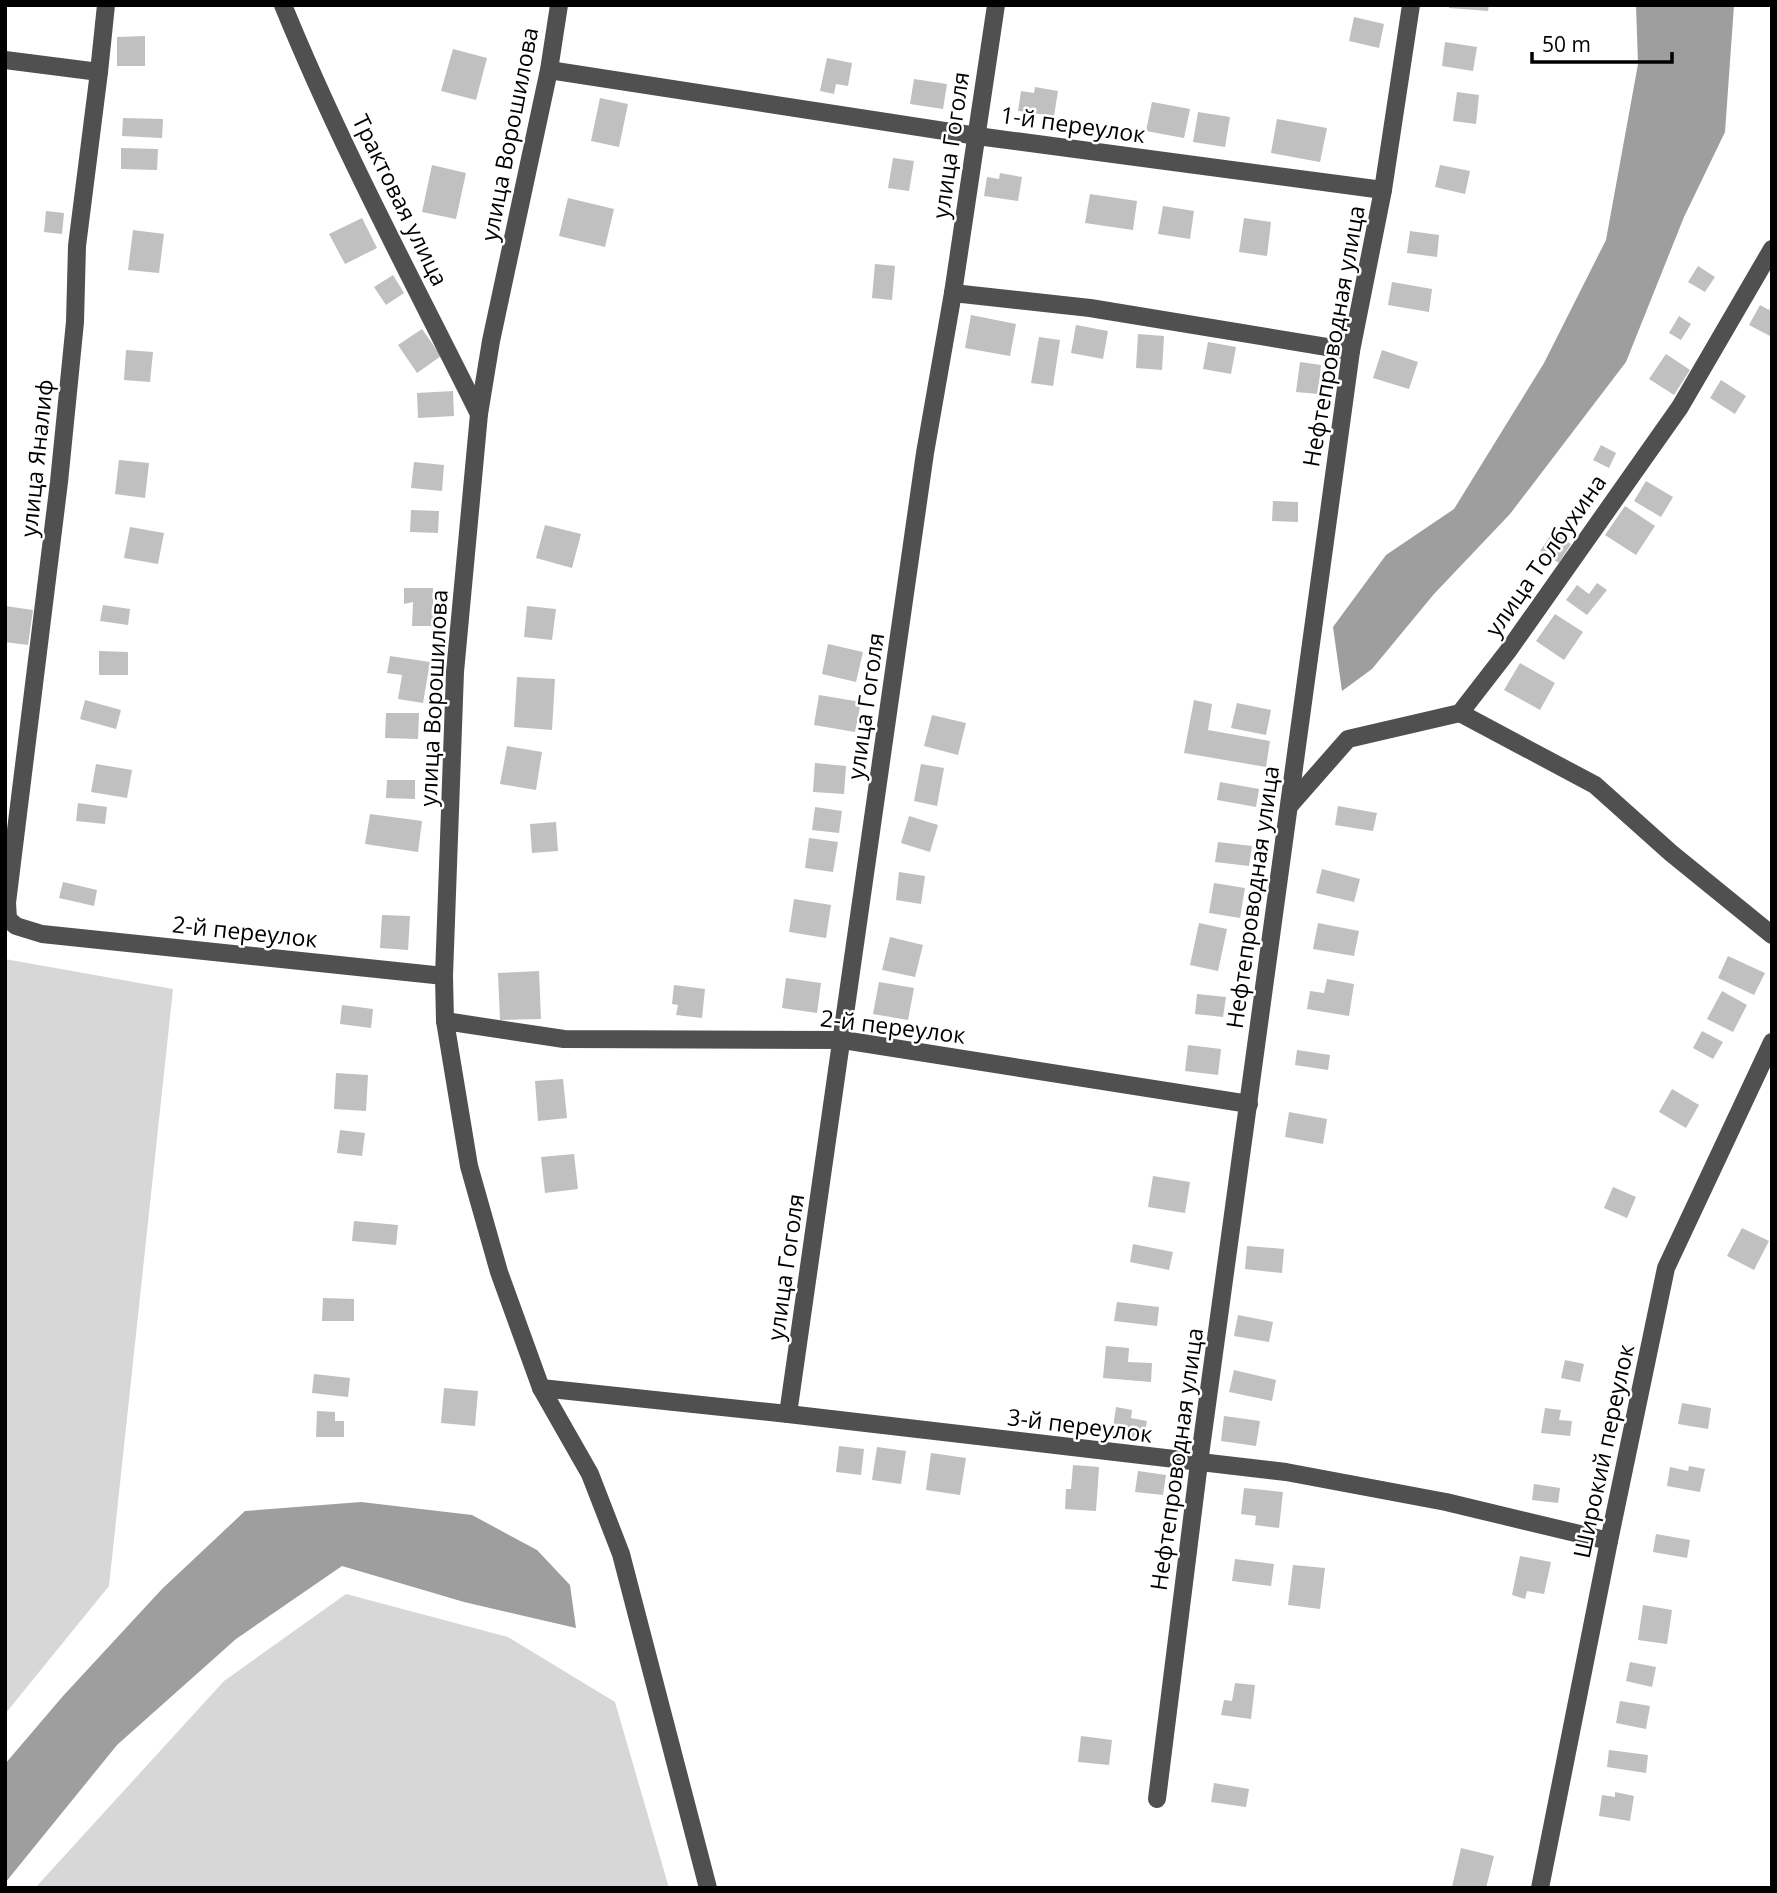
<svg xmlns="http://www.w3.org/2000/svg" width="1777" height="1893" font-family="'Open Sans',sans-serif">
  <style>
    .green { fill: #d7d7d7 }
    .water { fill: #9e9e9e }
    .building { fill: #c0c0c0 }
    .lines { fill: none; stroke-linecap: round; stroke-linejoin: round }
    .minor { stroke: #505050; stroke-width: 18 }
    .labels { text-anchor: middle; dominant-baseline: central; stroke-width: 5; stroke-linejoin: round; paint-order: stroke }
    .street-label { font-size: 23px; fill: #000; stroke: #fff }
  </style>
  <rect width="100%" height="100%" fill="#fff"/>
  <g class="green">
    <path d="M5,959L173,989L109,1586L5,1714Z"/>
    <path d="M346,1594L508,1637L615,1702L669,1888H35L224,1681Z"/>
  </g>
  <g class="water">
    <path d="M1636,5H1734L1725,132L1684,217L1626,362L1510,514L1434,594L1372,669L1342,691L1333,627L1386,555L1454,509L1544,363L1606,240L1638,64Z"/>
    <path d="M361,1502L472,1515L537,1550L570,1585L576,1628L464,1602L342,1566L236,1639L117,1745L5,1883V1764L63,1696L162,1589L245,1511Z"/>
  </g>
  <g class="building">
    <path d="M1449,5H1489L1488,11L1449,8Z"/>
    <path d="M1354,17L1384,24L1379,48L1349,41Z"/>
    <path d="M145,36V66H117V37Z"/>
    <path d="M1445,42L1477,47L1473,71L1442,66Z"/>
    <path d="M453,49L487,58L476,100L441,91Z"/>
    <path d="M827,58L852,63L848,86L836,84L834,94L820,91Z"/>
    <path d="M914,79L947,84L943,109L910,104Z"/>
    <path d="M1035,87L1058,91L1054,116L1018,111L1021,91L1034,93Z"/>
    <path d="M1457,92L1479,95L1476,124L1453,121Z"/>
    <path d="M600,98L628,104L619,147L591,141Z"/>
    <path d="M1152,102L1190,109L1184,138L1146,131Z"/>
    <path d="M1198,112L1230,117L1225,147L1193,142Z"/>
    <path d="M123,118L163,119L162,138L122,136Z"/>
    <path d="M1277,119L1327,128L1320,162L1271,153Z"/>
    <path d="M121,148L158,149L157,170L121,169Z"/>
    <path d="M893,158L914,161L909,191L888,188Z"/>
    <path d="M432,165L466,173L456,219L422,212Z"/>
    <path d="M1440,165L1470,171L1465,194L1435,187Z"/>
    <path d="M1000,173L1022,177L1018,201L984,196L987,177L999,179Z"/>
    <path d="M1090,194L1137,201L1133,230L1085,223Z"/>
    <path d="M568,198L614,209L605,247L559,236Z"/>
    <path d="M1163,206L1194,211L1190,239L1158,234Z"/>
    <path d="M46,211L64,213L62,234L44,232Z"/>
    <path d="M362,218L377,248L345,264L329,234Z"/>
    <path d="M1244,218L1271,222L1267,256L1239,252Z"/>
    <path d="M133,230L164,234L159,273L128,270Z"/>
    <path d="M1410,231L1439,235L1437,257L1407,253Z"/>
    <path d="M875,264L895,266L892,300L872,298Z"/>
    <path d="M1698,266L1715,277L1705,292L1688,282Z"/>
    <path d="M393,275L404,293L386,305L374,287Z"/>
    <path d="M1392,282L1432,289L1429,312L1388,305Z"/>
    <path d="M1772,304V337L1749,325L1760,305L1769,310Z"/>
    <path d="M971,315L1016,324L1010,356L965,348Z"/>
    <path d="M1679,316L1691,324L1681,340L1669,333Z"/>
    <path d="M1076,325L1108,331L1103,359L1071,353Z"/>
    <path d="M422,329L441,356L417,373L398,345Z"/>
    <path d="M1138,334L1164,336L1162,370L1136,368Z"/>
    <path d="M1039,337L1060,340L1053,386L1031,383Z"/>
    <path d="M1208,342L1236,347L1231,374L1203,369Z"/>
    <path d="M126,350L153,352L150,382L124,380Z"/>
    <path d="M1382,350L1418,362L1409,389L1373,378Z"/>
    <path d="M1666,354L1690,370L1674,395L1649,379Z"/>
    <path d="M1300,362L1321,365L1318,394L1296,392Z"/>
    <path d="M1721,380L1746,396L1735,414L1710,398Z"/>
    <path d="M453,391L454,416L418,418L417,393Z"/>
    <path d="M1601,445L1616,453L1609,468L1593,460Z"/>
    <path d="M119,460L149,463L145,498L115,494Z"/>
    <path d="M414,462L444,465L442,491L411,488Z"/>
    <path d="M1646,481L1673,497L1661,517L1634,501Z"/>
    <path d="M1273,501L1298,502V522L1272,521Z"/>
    <path d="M1625,506L1655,526L1636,555L1605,535Z"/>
    <path d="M411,510L439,511L438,533L410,532Z"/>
    <path d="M545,525L581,534L572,568L536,558Z"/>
    <path d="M130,527L164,533L158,564L124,558Z"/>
    <path d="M1553,532L1571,544L1559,563L1540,551Z"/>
    <path d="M1597,583L1607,590L1587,615L1566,600L1577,585L1589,594Z"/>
    <path d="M404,588H433V626H412L413,602L404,604Z"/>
    <path d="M103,605L130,609L128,625L100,621Z"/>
    <path d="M5,606L33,610L28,645L5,642Z"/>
    <path d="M527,606L556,609L552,640L524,637Z"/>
    <path d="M1555,614L1583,632L1564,660L1536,641Z"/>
    <path d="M828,644L863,652L856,682L822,674Z"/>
    <path d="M99,651L128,652V675H99Z"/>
    <path d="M390,656L430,662L423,703L398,699L402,675L387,673Z"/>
    <path d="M1520,663L1555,683L1540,710L1504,690Z"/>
    <path d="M517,677L555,679L552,730L514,727Z"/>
    <path d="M819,695L861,702L855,732L814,725Z"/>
    <path d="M85,700L121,710L116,729L80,719Z"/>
    <path d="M1194,700L1212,704L1208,730L1270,741L1266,767L1184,753Z"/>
    <path d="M1237,703L1271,710L1266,735L1231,728Z"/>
    <path d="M386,713H419L418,739L385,738Z"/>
    <path d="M932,715L966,723L958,755L924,746Z"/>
    <path d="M507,746L542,752L536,790L500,784Z"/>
    <path d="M815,763L846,766L844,794L813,792Z"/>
    <path d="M96,764L132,770L127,798L91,792Z"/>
    <path d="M921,764L944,768L937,806L914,801Z"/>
    <path d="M387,780H415V799L386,798Z"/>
    <path d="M1220,782L1259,789L1256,807L1217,800Z"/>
    <path d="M78,803L107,807L105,824L76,821Z"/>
    <path d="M1338,806L1377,813L1373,831L1335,825Z"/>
    <path d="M815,807L842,811L839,833L812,830Z"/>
    <path d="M370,814L422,821L418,852L365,844Z"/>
    <path d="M909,816L938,825L930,852L901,843Z"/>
    <path d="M556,822L558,851L532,853L530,824Z"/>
    <path d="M809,838L838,842L833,872L805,868Z"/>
    <path d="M1218,842L1252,846L1249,866L1215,862Z"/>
    <path d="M1322,869L1360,879L1354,902L1316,893Z"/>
    <path d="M899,872L925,876L921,904L896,900Z"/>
    <path d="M63,882L97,890L94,906L59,898Z"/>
    <path d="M1214,883L1245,888L1240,918L1209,913Z"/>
    <path d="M794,899L831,905L826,938L789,932Z"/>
    <path d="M382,915L410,916L408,950L380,948Z"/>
    <path d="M1199,923L1227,929L1218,971L1190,965Z"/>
    <path d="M1318,923L1359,931L1354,956L1313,949Z"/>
    <path d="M890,937L923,945L915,977L882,970Z"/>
    <path d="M1728,956L1765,973L1754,995L1718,978Z"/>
    <path d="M539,971L541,1019L500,1020L498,973Z"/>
    <path d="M786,978L821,983L817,1013L782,1008Z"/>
    <path d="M1327,979L1354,984L1349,1016L1307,1009L1310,991L1324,993Z"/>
    <path d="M879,982L914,988L908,1020L873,1014Z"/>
    <path d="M674,985L705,989L702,1018L676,1015L678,1005L672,1004Z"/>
    <path d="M1722,991L1747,1005L1733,1032L1707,1019Z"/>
    <path d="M1197,994L1226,997L1223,1017L1195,1014Z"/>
    <path d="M342,1005L373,1009L371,1028L340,1024Z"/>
    <path d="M1702,1031L1723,1042L1713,1059L1693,1048Z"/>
    <path d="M1188,1045L1221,1049L1218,1075L1185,1071Z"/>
    <path d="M1297,1050L1330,1055L1328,1070L1295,1065Z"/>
    <path d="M336,1073L368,1075L366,1111L334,1109Z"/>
    <path d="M563,1079L567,1118L538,1121L535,1081Z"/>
    <path d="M1672,1089L1699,1105L1686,1128L1659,1112Z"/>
    <path d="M1289,1112L1327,1119L1323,1144L1285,1137Z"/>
    <path d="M340,1130L365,1133L362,1156L337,1153Z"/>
    <path d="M574,1154L578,1189L545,1193L541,1157Z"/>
    <path d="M1153,1176L1190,1182L1185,1213L1148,1207Z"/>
    <path d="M1613,1187L1636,1197L1627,1218L1604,1208Z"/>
    <path d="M354,1221L398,1225L396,1245L352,1241Z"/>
    <path d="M1742,1228L1769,1241L1754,1270L1727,1256Z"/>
    <path d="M1133,1244L1173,1252L1169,1270L1130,1262Z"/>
    <path d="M1247,1246L1284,1249L1282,1273L1245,1269Z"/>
    <path d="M323,1298L354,1299V1321H322Z"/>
    <path d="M1117,1302L1159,1307L1157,1326L1114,1321Z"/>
    <path d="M1238,1315L1273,1322L1269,1342L1234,1336Z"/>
    <path d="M1106,1346L1129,1348L1128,1362L1152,1363L1151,1382L1103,1378Z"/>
    <path d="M1565,1360L1584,1364L1580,1382L1561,1378Z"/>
    <path d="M1234,1370L1276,1380L1272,1401L1229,1392Z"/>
    <path d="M314,1374L350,1378L348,1397L312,1393Z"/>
    <path d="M444,1388L478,1391L475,1426L441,1423Z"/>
    <path d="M1682,1403L1711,1408L1708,1429L1678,1424Z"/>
    <path d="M1116,1407L1132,1410L1131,1418L1147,1421L1144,1439L1112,1434Z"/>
    <path d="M1545,1408L1561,1410L1559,1420L1572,1421L1570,1436L1541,1433Z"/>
    <path d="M317,1411L335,1412V1421H344V1437H316Z"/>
    <path d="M1224,1416L1260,1421L1256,1446L1221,1441Z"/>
    <path d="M839,1446L864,1449L861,1475L836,1472Z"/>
    <path d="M877,1447L906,1451L901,1484L872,1480Z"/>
    <path d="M931,1453L966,1458L960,1495L926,1490Z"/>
    <path d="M1073,1465L1099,1467L1096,1511L1065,1509L1066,1489H1071Z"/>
    <path d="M1689,1466L1705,1469L1700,1492L1667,1486L1670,1467L1688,1471Z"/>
    <path d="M1138,1471L1166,1475L1163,1495L1135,1492Z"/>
    <path d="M1534,1484L1560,1488L1558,1503L1532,1500Z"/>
    <path d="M1244,1488L1283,1492L1279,1528L1255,1525L1256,1516L1241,1514Z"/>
    <path d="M1656,1534L1690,1540L1687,1558L1653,1552Z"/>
    <path d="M1520,1556L1551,1562L1544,1594L1527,1591L1525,1599L1512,1595Z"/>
    <path d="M1235,1559L1274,1564L1271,1586L1232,1581Z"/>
    <path d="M1293,1565L1325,1568L1320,1609L1288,1605Z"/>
    <path d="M1643,1605L1672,1610L1667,1644L1638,1640Z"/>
    <path d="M1630,1662L1656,1667L1652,1687L1626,1681Z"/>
    <path d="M1235,1683L1255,1685L1251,1719L1221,1715L1224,1700L1232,1701Z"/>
    <path d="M1620,1701L1650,1706L1646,1729L1616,1723Z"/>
    <path d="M1081,1736L1112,1740L1109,1765L1078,1762Z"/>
    <path d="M1609,1750L1648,1755L1646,1773L1607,1767Z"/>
    <path d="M1214,1783L1249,1789L1246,1807L1211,1802Z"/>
    <path d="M1615,1792L1634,1796L1630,1821L1599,1816L1602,1795L1615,1797Z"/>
    <path d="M1461,1848L1494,1856L1486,1888L1452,1887Z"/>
  </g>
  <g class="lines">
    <g class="minor">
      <path d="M106,5L99,72L77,246L75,322L59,482L7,903L8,919L16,926L42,934L444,976"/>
      <path d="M283,5C340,145 412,279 479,414"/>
      <path d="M559,5L549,70L491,341L479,414L455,672L444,976L445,1021L469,1166L499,1272L541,1388L590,1474L621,1554L708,1888"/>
      <path d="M5,60L99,72"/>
      <path d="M549,70L977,136L1383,190"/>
      <path d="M953,293L1090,308L1351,351"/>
      <path d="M1460,713L1595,785L1671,853L1772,935"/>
      <path d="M1290,805L1348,739L1460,713L1508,651L1680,407L1772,249"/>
      <path d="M445,1021L564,1039L843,1040L1249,1104"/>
      <path d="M541,1388L788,1414L1286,1472L1446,1502L1609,1541"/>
      <path d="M788,1414L925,453L953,293L996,5"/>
      <path d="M1157,1799L1199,1463L1351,351L1383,190L1411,5"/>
      <path d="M1540,1888L1609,1541L1666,1268L1772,1042"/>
    </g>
  </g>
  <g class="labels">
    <g class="street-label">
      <text transform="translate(1073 124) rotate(8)">1-й переулок</text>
      <text transform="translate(509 134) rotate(-79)">улица Ворошилова</text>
      <text transform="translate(950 145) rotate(-82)">улица Гоголя</text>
      <text transform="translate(401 200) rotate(64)">Трактовая улица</text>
      <text transform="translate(1333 336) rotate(-80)">Нефтепроводная улица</text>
      <text transform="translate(36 458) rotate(-84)">улица Яналиф</text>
      <text transform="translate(1545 555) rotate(-55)">улица Толбухина</text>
      <text transform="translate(433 698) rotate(-87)">улица Ворошилова</text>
      <text transform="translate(865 706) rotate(-82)">улица Гоголя</text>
      <text transform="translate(1252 897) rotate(-82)">Нефтепроводная улица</text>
      <text transform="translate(245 931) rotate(6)">2-й переулок</text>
      <text transform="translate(893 1026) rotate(7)">2-й переулок</text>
      <text transform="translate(785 1267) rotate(-82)">улица Гоголя</text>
      <text transform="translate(1080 1425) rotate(7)">3-й переулок</text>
      <text transform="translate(1603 1451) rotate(-78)">Широкий переулок</text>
      <text transform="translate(1176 1459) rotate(-82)">Нефтепроводная улица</text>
    </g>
  </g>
  <rect width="1777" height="1893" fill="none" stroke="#000000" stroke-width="14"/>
  <path d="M1532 52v10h140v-10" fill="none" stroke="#000000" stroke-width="3.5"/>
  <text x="1542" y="52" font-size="21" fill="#000000" stroke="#ffffff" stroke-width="5" paint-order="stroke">50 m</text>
</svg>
